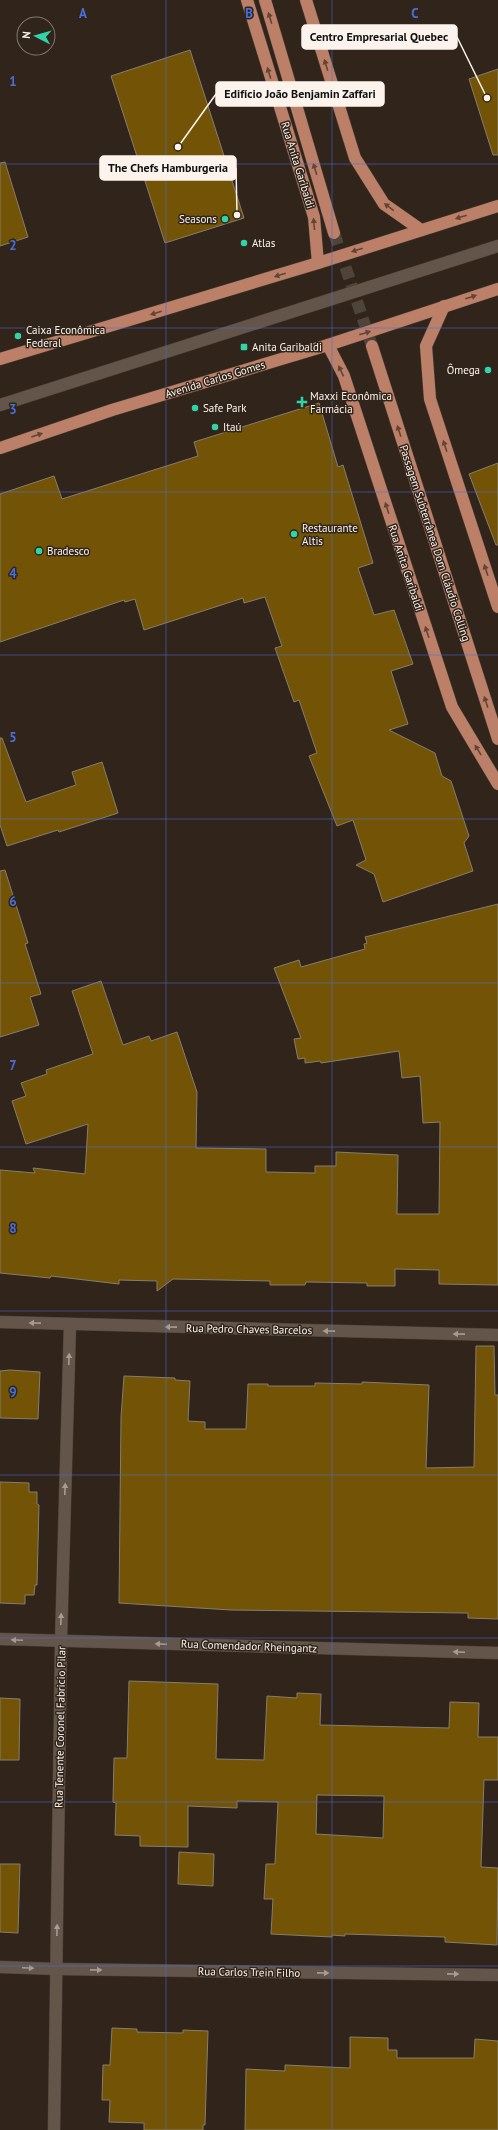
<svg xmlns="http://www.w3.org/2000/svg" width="498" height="2130" font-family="'PT Sans',sans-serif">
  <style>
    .building { fill: #735406; stroke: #867d6d; fill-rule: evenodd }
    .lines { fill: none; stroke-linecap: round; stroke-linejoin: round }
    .major-tunnel { stroke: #4f443a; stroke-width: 12; stroke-dasharray: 12 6; stroke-linecap: butt }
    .minor-casing { stroke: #4b4038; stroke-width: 13 }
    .major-casing { stroke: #4b4038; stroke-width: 13 }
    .minor { stroke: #635549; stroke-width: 12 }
    .major { stroke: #bc8069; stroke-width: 12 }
    .oneway { fill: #624536 }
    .oneway2 { fill: #a79c92 }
    .grid { fill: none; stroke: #496fdc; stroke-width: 1; stroke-opacity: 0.55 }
    .poi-dot { fill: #30d4aa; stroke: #31251b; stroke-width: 1.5 }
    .labels { text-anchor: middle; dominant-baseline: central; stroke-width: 3; stroke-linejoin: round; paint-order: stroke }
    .street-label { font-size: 11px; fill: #fbf3ec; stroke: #31251b }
    .poi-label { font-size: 11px; fill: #fbf3ec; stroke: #31251b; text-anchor: start }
    .grid-label { font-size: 13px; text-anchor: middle; font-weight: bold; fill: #496fdc; stroke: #31251b; stroke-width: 3; stroke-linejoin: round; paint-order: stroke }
    .leader { fill: none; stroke: #fbf3ec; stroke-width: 1.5 }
    .callout-dot { fill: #fbf3ec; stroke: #31251b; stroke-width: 1.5 }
    .callout { fill: #fbf3ec; stroke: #fbf3ec; stroke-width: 1.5 }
    .callout-label { font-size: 12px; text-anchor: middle; font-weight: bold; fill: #111 }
  </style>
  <rect width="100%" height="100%" fill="#31251b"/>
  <g class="building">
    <path d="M190,50L244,218L165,243L111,76Z"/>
    <path d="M498,69V155H493L469,79Z"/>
    <path d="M5,162L28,237L0,246V163Z"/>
    <path d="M319,403L338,467L343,465L373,563L358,568L374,615L394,610L413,664L391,671L408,724L389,730L435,753L442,776L451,781L469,836L464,843L473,871L383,902L374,874L356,865L366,860L353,820L337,826L309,756L317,753L299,700L294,702L275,648L282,646L265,597L244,603L243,598L144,630L135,599L125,602L124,600L0,642V494L54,476L62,499L198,456L194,442Z"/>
    <path d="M498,463V545H496L469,474Z"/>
    <path d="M0,738H2L26,802L76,785L72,772L102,762L118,813L59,832L58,830L7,846L0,825Z"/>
    <path d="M5,870L28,943L25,944L41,994L30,997L39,1025L0,1037V871Z"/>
    <path d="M498,904V1285L439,1284V1270L395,1269V1286H367V1283L306,1282L305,1285H270V1281L173,1279L157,1291V1281L119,1280V1284L51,1276L50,1278L0,1273V1170L35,1173L33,1168L85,1174L88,1124L26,1144L12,1101L26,1096L21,1083L47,1074L46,1070L93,1054L72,991L101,981L123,1045L149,1036L151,1041L177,1032L197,1092L196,1148L266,1149V1172L315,1173V1166H336V1152L398,1155L397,1214H439L440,1122L423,1123L420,1076L402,1078L399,1051L321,1063L320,1061L305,1063V1058L298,1059L294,1039L301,1038L274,968L299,960L301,967L365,949L364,944L367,943L365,937Z"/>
    <path d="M476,1346H494L495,1395H498V1619L468,1618V1613L231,1610L119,1603L121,1417L124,1376L175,1378V1380L190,1381L188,1421L205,1422V1429H246L248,1384H268V1386H315V1383L362,1384V1382L429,1385L426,1468L474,1467Z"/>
    <path d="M10,1370L40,1372L38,1419L0,1418V1371Z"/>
    <path d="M0,1482L29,1483V1492H37V1504L39,1505L37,1585H35L34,1595H25V1604L0,1603Z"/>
    <path d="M129,1681L218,1684L216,1759L264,1760L267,1696L297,1698V1693L321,1694L320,1725L449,1728L450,1702L479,1703L478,1737H498V1780H484L481,1867L498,1868L497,1945L445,1942V1937L345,1934V1936L332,1935V1937L271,1934L273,1899H264L266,1864H275L278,1802L237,1801V1808L188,1806V1847L140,1846V1836L115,1835L116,1803L113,1802L114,1758H127ZM317,1795L384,1796L383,1838L316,1834Z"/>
    <path d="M0,1698L20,1699L19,1760H0Z"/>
    <path d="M179,1852L214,1854L213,1886L178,1884Z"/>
    <path d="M0,1864H20L18,1933L0,1932Z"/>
    <path d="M112,2028L137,2029V2032L183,2033V2030L208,2031L205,2125H203V2130H144V2123L109,2122L110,2100H102L103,2065H110Z"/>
    <path d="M350,2037L388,2038V2050H397V2058H474L475,2039L498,2041V2130H245L246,2069L285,2071V2065L350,2068Z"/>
  </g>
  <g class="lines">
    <path class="major-tunnel" d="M334,233L372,346"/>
    <defs>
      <g id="minor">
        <path d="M0,405L498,246"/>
        <path d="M0,1322L498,1335"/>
        <path d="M0,1639L498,1653"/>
        <path d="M0,1967L57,1969L498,1975"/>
        <path d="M54,2130L61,1641L70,1324"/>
      </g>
      <g id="major">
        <path d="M247,0L314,217L318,263"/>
        <path d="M265,0L334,233"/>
        <path d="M306,0L355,158L384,204L421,230"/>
        <path d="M444,306L426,346L430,399L498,607"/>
        <path d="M328,345L344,376L452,707L498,784"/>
        <path d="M372,346L498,739"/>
        <path d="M0,359L318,263L498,206"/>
        <path d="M0,448L112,410L328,345L498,289"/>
      </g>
    </defs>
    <use href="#minor" class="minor-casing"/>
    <use href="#major" class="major-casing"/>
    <use href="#minor" class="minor"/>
    <use href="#major" class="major"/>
  </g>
  <defs><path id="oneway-solid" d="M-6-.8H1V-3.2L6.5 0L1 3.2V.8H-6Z"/></defs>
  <g class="oneway">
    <use href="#oneway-solid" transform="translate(270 18) rotate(-107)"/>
    <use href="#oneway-solid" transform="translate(326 65) rotate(-107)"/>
    <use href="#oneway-solid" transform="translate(269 73) rotate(-107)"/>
    <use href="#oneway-solid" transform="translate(315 169) rotate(-107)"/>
    <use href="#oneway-solid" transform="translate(389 207) rotate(-143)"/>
    <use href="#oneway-solid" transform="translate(461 217) rotate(163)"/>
    <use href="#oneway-solid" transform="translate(314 224) rotate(-95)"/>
    <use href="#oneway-solid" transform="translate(357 250) rotate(162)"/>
    <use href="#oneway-solid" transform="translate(280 275) rotate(163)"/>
    <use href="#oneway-solid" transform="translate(471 297) rotate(-18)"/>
    <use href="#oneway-solid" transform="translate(156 313) rotate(163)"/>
    <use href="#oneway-solid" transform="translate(365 333) rotate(-18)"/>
    <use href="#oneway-solid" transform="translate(341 371) rotate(-115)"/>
    <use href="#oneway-solid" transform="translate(399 431) rotate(-108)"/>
    <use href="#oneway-solid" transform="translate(37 435) rotate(-19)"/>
    <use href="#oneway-solid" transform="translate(445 446) rotate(-108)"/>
    <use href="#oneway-solid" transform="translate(387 508) rotate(-108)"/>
    <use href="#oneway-solid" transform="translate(486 570) rotate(-108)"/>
    <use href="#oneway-solid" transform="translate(427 632) rotate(-108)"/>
    <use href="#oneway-solid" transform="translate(486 702) rotate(-108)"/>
    <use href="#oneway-solid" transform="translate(478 750) rotate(-121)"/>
  </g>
  <g class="oneway2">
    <use href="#oneway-solid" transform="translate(35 1323) rotate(-179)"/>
    <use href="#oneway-solid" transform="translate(171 1327) rotate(-179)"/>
    <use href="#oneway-solid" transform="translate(329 1331) rotate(-179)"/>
    <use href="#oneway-solid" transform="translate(459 1334) rotate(-179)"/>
    <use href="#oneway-solid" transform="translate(69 1359) rotate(-88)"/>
    <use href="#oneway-solid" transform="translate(65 1489) rotate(-88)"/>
    <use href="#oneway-solid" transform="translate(61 1619) rotate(-88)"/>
    <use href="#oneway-solid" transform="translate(17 1640) rotate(-178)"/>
    <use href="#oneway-solid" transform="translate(161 1644) rotate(-178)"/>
    <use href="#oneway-solid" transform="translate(459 1652) rotate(-178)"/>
    <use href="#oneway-solid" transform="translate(57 1930) rotate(-89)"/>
    <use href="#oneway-solid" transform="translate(28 1968) rotate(3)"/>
    <use href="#oneway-solid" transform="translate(96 1970) rotate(1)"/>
    <use href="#oneway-solid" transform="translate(323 1973) rotate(1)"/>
    <use href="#oneway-solid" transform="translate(453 1974) rotate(1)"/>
  </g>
  <path class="grid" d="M166,0V2130M332,0V2130M0,164H498M0,328H498M0,492H498M0,655H498M0,819H498M0,983H498M0,1147H498M0,1311H498M0,1475H498M0,1638H498M0,1802H498M0,1966H498"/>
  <g class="poi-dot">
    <circle cx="225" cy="219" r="4"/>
    <circle cx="244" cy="243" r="4"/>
    <circle cx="18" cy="336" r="4"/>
    <rect x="240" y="343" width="8" height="8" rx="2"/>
    <circle cx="488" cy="370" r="4"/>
    <path d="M300 396h4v4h4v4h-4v4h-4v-4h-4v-4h4z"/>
    <circle cx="195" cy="408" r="4"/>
    <circle cx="215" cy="427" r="4"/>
    <circle cx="294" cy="534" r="4"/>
    <circle cx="39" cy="551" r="4"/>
  </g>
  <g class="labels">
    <g class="street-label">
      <text transform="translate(298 165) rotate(73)">Rua Anita Garibaldi</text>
      <text transform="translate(215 379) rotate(-17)">Avenida Carlos Gomes</text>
      <text transform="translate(435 543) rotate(72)">Passagem Subterrânea Dom Cláudio Colling</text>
      <text transform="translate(406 568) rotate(72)">Rua Anita Garibaldi</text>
      <text transform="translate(249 1329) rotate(1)">Rua Pedro Chaves Barcelos</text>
      <text transform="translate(249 1646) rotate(2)">Rua Comendador Rheingantz</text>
      <text transform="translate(60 1727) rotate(-89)">Rua Tenente Coronel Fabricio Pilar</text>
      <text transform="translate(249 1972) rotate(1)">Rua Carlos Trein Filho</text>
    </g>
    <g class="poi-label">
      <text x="217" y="219" text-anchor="end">Seasons</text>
      <text x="252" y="243">Atlas</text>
      <text x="26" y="330">Caixa Econômica<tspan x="26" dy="13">Federal</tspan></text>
      <text x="252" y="347">Anita Garibaldi</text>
      <text x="480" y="370" text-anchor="end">Ômega</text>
      <text x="310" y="396">Maxxi Econômica<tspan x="310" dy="13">Farmácia</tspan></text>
      <text x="203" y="408">Safe Park</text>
      <text x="223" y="427">Itaú</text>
      <text x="302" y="528">Restaurante<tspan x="302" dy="13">Altis</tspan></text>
      <text x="47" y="551">Bradesco</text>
    </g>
  </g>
  <g class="grid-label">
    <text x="83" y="18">A</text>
    <text x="249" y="18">B</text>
    <text x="415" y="18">C</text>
    <text x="13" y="86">1</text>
    <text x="13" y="250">2</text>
    <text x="13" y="414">3</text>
    <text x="13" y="578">4</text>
    <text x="13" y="742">5</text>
    <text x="13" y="906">6</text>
    <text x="13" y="1070">7</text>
    <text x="13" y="1233">8</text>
    <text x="13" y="1397">9</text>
  </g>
  <path class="leader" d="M487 98L457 37M178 147L216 94M237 215L236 168"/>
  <g class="callout-dot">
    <circle cx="487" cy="98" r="4"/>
    <circle cx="178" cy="147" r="4"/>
    <circle cx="237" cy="215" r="4"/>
  </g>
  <g class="callout">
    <rect x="302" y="25" width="155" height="24" rx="4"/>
    <rect x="216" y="82" width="168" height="24" rx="4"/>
    <rect x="100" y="156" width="136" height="24" rx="4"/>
  </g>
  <g class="callout-label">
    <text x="379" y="41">Centro Empresarial Quebec</text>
    <text x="300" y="98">Edifício João Benjamin Zaffari</text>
    <text x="168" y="172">The Chefs Hamburgeria</text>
  </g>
  <g transform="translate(36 36) rotate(276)"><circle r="19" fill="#31251b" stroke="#82776f"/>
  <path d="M0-3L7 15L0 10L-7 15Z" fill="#30d4aa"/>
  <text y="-6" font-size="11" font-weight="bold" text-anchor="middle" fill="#fbf3ec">N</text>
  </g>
</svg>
